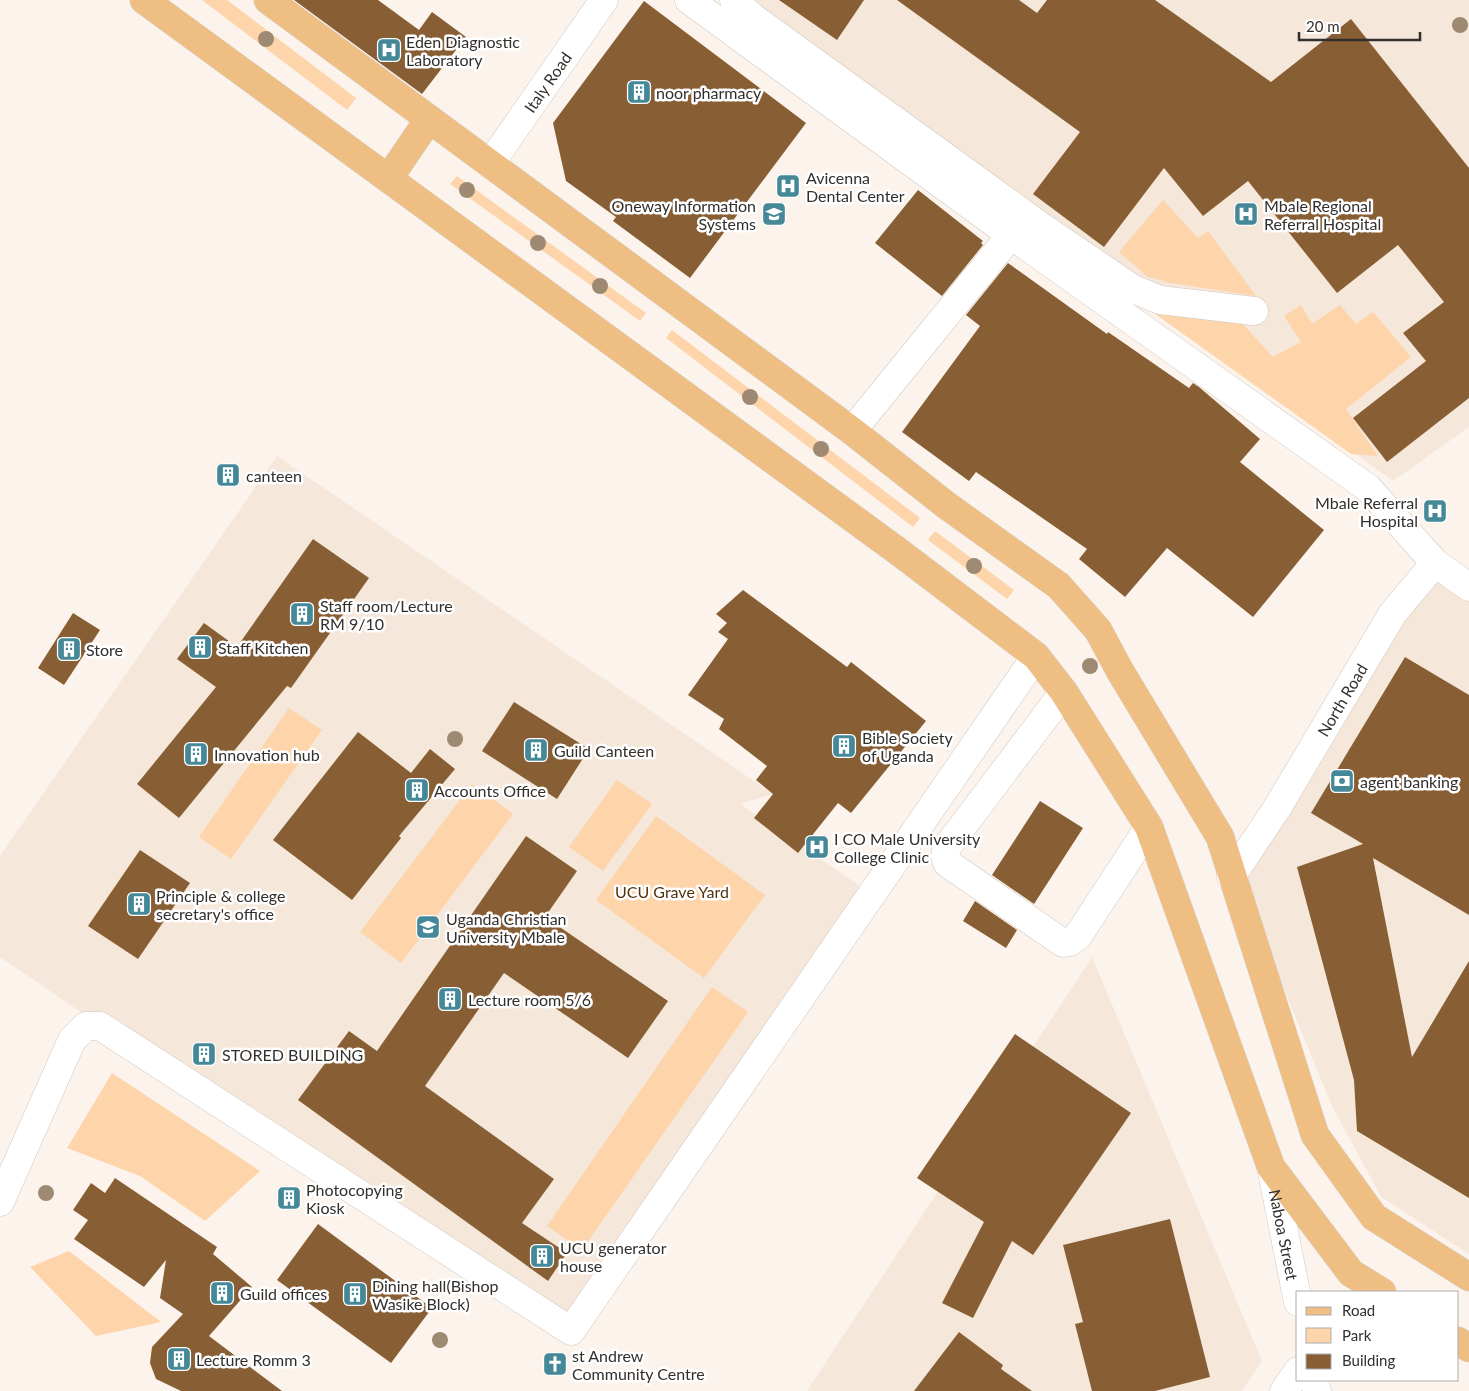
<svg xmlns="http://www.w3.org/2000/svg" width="1469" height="1391" font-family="Lato,sans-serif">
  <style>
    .built { fill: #f5e7d9 }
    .green { fill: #fed4aa }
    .building { fill: #885f34 }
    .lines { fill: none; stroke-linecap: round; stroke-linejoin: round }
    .minor-casing { stroke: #d0c8c0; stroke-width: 29 }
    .major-casing { stroke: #d6d5d5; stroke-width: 29 }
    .minor { stroke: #fff; stroke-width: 28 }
    .major { stroke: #efbe82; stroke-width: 28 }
    .tree { fill: #9e8a72 }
    .labels { text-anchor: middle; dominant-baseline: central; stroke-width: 5; stroke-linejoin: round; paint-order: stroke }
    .poi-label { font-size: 16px; fill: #322f2c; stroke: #fff; text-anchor: start }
    .street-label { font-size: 16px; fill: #322f2c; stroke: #fff }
    .park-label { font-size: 16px; fill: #51330f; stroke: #fff }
  </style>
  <rect width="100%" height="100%" fill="#fcf4ec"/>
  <g class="built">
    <path d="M726,0H1469V427L1393,481Z"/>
    <path d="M277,456L773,794L740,804L876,897L567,1343L0,957V856Z"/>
    <path d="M1435,563L1469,587V1254L1381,1197L1332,1106L1235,870Z"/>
    <path d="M1092,957L1262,1361L1242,1391H807Z"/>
  </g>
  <g class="green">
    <path d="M202,0H227L356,98L347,110Z"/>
    <path d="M457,176L646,313L640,321L450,184Z"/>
    <path d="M1163,200L1198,238L1208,231L1256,296L1171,283L1148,277L1119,252Z"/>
    <path d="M1301,305L1312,324L1340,305L1356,324L1373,312L1411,357L1346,409L1378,456L1351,454L1151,311L1241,322L1273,357L1301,342L1284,316Z"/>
    <path d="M672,330L920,518L913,527L743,397L746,393L743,397L666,338Z"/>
    <path d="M935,531L1014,590L1007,599L928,540Z"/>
    <path d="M289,708L322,730L231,859L199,837Z"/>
    <path d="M617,780L652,804L603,871L569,847Z"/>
    <path d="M472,784L513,814L401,963L360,932Z"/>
    <path d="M656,816L765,895L704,978L596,900Z"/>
    <path d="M712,987L748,1012L582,1250L547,1226Z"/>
    <path d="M112,1073L260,1171L205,1221L140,1176L67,1148Z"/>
    <path d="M69,1251L161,1322L96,1336L30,1267Z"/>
  </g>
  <g class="building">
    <path d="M294,0H378L419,30L432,12L466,37L422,94Z"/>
    <path d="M779,0H864L837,40Z"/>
    <path d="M897,0H1019L1037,13L1047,0H1155L1271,82L1351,19L1469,168V398L1387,462L1353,418L1426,361L1403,333L1444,302L1398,245L1337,293L1248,181L1203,216L1164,168L1104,247L1033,194L1080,132Z"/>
    <path d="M644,1L806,123L690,278L613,221L616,217L566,181L553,123Z"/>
    <path d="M918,190L983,241L981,243L983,245L942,296L875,243Z"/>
    <path d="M1008,263L1107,334L1108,332L1189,388L1193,383L1199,387L1260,439L1240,462L1324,530L1253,617L1167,548L1125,597L1079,559L1087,549L976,472L969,481L902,432L980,326L966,315Z"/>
    <path d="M313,539L369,578L291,688L287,686L179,818L137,784L216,687L177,659L204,623L237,647Z"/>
    <path d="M743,590L847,667L851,662L926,721L851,813L838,803L798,853L754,818L773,794L756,780L767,766L719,729L724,719L688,695L728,639L718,632L727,623L716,614Z"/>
    <path d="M73,613L100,630L64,685L38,668Z"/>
    <path d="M1405,657L1469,695V915L1373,858L1412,1057L1469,961V1198L1357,1131L1354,1080L1297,867L1363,844L1311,813Z"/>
    <path d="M514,702L589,749L557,799L482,751Z"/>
    <path d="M358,732L411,773L430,749L455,769L399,836L401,838L352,900L273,840Z"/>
    <path d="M1040,801L1083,828L1034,904L992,875Z"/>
    <path d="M526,836L577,871L545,917L668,1001L628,1058L504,973L425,1086L554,1179L522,1223L567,1253L548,1281L298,1100L349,1031L377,1051Z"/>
    <path d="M140,850L190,883L138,959L88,926Z"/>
    <path d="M975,901L1017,930L1006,948L963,921Z"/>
    <path d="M1015,1034L1131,1113L1033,1255L1012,1241L973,1318L942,1303L984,1222L917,1178Z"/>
    <path d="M115,1178L217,1247L213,1254L252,1287L209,1336L282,1391H181L156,1379L150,1363L152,1347L183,1314L160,1298L166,1260L144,1287L74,1239L88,1220L73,1210L91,1183L105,1193Z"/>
    <path d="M1170,1219L1210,1377L1155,1391H1092L1075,1324L1083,1322L1063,1245Z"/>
    <path d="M318,1224L432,1308L391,1363L277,1280Z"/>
    <path d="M959,1332L1003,1365L1001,1369L1032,1391H914Z"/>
  </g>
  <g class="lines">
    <defs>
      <g id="minor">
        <path d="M689,0L1011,235L1368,488L1435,563"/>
        <path d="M734,0L752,17L1039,225L1133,289L1160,300L1254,311"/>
        <path id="s1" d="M490,164L604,0"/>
        <path d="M852,431L1011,235"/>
        <path d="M1064,692L947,847L945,856L947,863L1063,943L1070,942L1078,936L1149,827"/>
        <path id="s2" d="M1231,877L1277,808L1393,613L1435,563L1469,587"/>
        <path id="s3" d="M1271,1167L1298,1302"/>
        <path d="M0,1202L72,1040L86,1026H100L571,1331L1036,656"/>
        <path d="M1314,1380L1317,1391"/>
        <path d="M1284,1391L1298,1371"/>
      </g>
      <g id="major">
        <path d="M144,0L899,552L1036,656L1064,692L1149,827L1271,1167L1351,1273L1382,1292"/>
        <path d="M268,0L852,431L946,505L1059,586L1098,630L1120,671L1220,837L1315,1135L1374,1217L1469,1277"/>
        <path d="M389,178L429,119"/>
        <path d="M1458,1341L1469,1348"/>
      </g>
    </defs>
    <use href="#minor" class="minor-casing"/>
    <use href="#major" class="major-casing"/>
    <use href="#minor" class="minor"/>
    <use href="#major" class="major"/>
  </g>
  <g class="tree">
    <circle cx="1460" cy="25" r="8"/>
    <circle cx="266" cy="39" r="8"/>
    <circle cx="467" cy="190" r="8"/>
    <circle cx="538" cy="243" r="8"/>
    <circle cx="600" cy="286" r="8"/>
    <circle cx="750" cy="397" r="8"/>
    <circle cx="821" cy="449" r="8"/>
    <circle cx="974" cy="566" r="8"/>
    <circle cx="1090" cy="666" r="8"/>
    <circle cx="455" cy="739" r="8"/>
    <circle cx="46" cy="1193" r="8"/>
    <circle cx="440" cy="1340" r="8"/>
  </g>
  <defs>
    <symbol id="hospital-square" viewBox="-11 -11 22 22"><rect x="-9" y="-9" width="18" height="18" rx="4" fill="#458898" stroke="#fff"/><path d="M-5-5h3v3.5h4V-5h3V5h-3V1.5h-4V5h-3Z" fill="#fff"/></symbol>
    <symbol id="building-square" viewBox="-11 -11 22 22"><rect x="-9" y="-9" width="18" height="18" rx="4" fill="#458898" stroke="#fff"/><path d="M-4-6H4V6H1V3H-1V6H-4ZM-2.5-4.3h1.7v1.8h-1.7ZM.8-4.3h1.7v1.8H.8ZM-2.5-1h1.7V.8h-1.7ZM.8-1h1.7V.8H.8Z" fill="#fff"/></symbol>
    <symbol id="school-square" viewBox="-11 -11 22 22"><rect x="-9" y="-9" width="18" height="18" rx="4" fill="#458898" stroke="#fff"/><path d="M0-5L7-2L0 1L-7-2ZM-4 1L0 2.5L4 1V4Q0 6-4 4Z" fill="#fff"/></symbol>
    <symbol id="bank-square" viewBox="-11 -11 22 22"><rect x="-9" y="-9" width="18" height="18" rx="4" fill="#458898" stroke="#fff"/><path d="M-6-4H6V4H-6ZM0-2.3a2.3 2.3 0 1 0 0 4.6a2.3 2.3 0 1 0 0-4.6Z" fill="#fff"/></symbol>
    <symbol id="university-square" viewBox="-11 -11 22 22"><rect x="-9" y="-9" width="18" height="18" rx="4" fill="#458898" stroke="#fff"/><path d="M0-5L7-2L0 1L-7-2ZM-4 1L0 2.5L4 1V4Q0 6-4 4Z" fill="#fff"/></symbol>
    <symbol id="church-square" viewBox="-11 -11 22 22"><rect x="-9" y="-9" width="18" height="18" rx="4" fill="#458898" stroke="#fff"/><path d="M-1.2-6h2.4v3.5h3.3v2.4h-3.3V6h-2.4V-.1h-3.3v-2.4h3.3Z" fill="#fff"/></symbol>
  </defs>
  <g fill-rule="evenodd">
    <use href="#hospital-square" x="375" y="36" width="28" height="28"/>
    <use href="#building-square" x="625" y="78" width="28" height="28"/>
    <use href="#hospital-square" x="774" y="172" width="28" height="28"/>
    <use href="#school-square" x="760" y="200" width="28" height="28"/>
    <use href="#hospital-square" x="1232" y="200" width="28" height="28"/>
    <use href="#building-square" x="214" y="461" width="28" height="28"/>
    <use href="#hospital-square" x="1421" y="497" width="28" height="28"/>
    <use href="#building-square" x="288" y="600" width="28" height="28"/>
    <use href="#building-square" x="186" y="633" width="28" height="28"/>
    <use href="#building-square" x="55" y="635" width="28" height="28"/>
    <use href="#building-square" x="830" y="732" width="28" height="28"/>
    <use href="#building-square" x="522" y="736" width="28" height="28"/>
    <use href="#building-square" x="182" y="740" width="28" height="28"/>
    <use href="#bank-square" x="1328" y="767" width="28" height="28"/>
    <use href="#building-square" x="403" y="776" width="28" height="28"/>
    <use href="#hospital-square" x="803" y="833" width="28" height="28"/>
    <use href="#building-square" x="125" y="890" width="28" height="28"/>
    <use href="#university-square" x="414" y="913" width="28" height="28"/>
    <use href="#building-square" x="436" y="985" width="28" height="28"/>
    <use href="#building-square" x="190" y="1040" width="28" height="28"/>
    <use href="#building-square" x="275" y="1184" width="28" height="28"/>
    <use href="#building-square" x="528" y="1242" width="28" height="28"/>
    <use href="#building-square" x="208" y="1279" width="28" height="28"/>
    <use href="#building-square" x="341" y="1280" width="28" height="28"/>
    <use href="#building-square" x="165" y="1345" width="28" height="28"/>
    <use href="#church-square" x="541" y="1350" width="28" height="28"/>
  </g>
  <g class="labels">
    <g class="poi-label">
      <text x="406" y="41">Eden Diagnostic<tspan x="406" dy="18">Laboratory</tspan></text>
      <text x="656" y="92">noor pharmacy</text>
      <text x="806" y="177">Avicenna<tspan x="806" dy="18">Dental Center</tspan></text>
      <text x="756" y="205" text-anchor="end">Oneway Information<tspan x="756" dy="18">Systems</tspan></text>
      <text x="1264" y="205">Mbale Regional<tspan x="1264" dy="18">Referral Hospital</tspan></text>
      <text x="246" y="475">canteen</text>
      <text x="1418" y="502" text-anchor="end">Mbale Referral<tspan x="1418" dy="18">Hospital</tspan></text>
      <text x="320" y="605">Staff room/Lecture<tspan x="320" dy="18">RM 9/10</tspan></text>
      <text x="218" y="647">Staff Kitchen</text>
      <text x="86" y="649">Store</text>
      <text x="862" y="737">Bible Society<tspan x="862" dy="18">of Uganda</tspan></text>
      <text x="554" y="750">Guild Canteen</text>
      <text x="214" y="754">Innovation hub</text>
      <text x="1360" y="781">agent banking</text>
      <text x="434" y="790">Accounts Office</text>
      <text x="834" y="838">I CO Male University<tspan x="834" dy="18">College Clinic</tspan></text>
      <text x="156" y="895">Principle &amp; college<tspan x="156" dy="18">secretary's office</tspan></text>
      <text x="446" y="918">Uganda Christian<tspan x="446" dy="18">University Mbale</tspan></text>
      <text x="468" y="999">Lecture room 5/6</text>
      <text x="222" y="1054">STORED BUILDING</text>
      <text x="306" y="1189">Photocopying<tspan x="306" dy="18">Kiosk</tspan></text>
      <text x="560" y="1247">UCU generator<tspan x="560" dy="18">house</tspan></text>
      <text x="372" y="1285">Dining hall(Bishop<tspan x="372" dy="18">Wasike Block)</tspan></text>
      <text x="240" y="1293">Guild offices</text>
      <text x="572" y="1355">st Andrew<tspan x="572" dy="18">Community Centre</tspan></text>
      <text x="196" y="1359">Lecture Romm 3</text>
    </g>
    <g class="street-label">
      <text stroke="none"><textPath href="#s1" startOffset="100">Italy Road</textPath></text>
      <text stroke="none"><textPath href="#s2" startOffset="209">North Road</textPath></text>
      <text stroke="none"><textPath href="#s3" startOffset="69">Naboa Street</textPath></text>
    </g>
    <g class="park-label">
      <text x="672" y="891">UCU Grave Yard</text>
    </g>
  </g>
  <rect x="1296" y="1291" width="162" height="90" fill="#ffffff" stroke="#adacab"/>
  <rect x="1306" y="1307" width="25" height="8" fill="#efbe82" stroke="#adacab"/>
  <text x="1342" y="1316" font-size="15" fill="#322f2c">Road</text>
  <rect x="1306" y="1328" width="25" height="15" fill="#fed4aa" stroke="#adacab"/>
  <text x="1342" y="1341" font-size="15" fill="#322f2c">Park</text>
  <rect x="1306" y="1354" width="25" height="15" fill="#885f34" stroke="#adacab"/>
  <text x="1342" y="1366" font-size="15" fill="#322f2c">Building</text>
  <path d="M1299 32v8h121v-8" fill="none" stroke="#322f2c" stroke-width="2.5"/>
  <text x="1306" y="32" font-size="15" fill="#322f2c" stroke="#ffffff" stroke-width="4" paint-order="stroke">20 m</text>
</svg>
